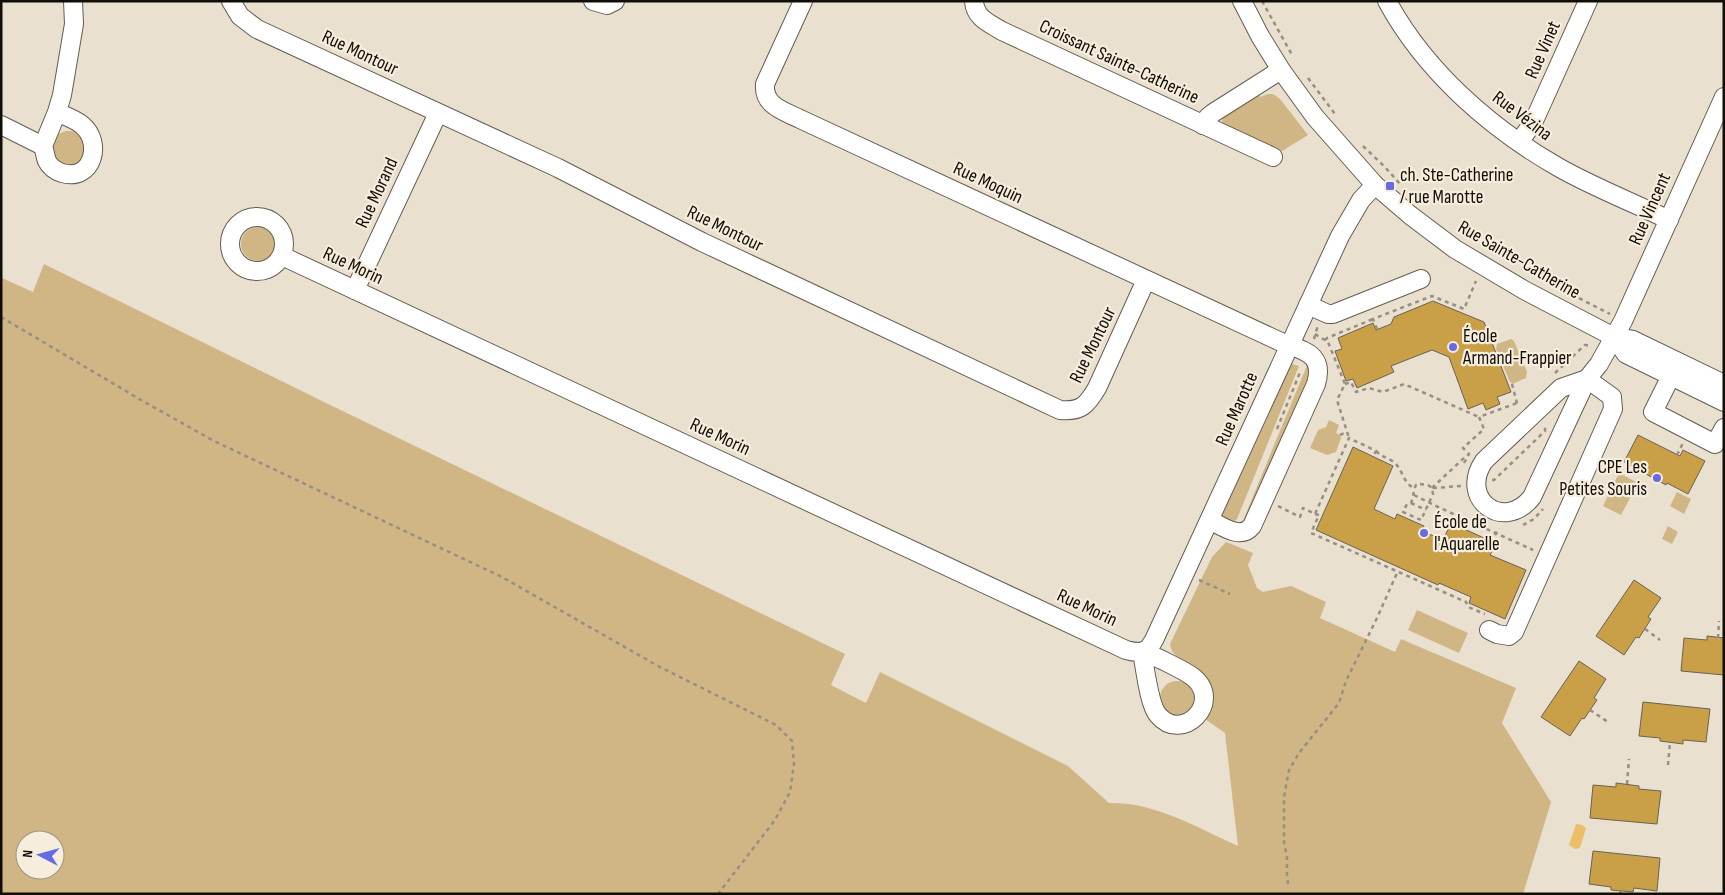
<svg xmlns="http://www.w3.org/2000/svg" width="1725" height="895" font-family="'Sofia Sans Condensed',sans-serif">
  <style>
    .green { fill: #d0b684; fill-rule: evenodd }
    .water { fill: #eabf68 }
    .building { fill: #c99f47; stroke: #6a6254 }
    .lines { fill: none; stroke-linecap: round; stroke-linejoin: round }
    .minor-casing { stroke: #655d4f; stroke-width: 20 }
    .path { stroke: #968f83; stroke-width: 2.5; stroke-dasharray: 4 4; stroke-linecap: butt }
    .minor { stroke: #fff; stroke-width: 18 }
    .poi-dot { fill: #666be4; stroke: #f6eddc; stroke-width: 2 }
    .labels { text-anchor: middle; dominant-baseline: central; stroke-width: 4.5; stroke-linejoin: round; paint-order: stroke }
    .street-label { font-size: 19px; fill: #110e08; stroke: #f6eddc }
    .poi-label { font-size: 19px; fill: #110e08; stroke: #f6eddc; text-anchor: start }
  </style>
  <rect width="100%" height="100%" fill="#e9e0cf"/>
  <g class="green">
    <path d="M1268,94H1273L1280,99L1308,135L1279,153L1223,124L1222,121L1224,116L1259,95L1260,97Z"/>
    <circle cx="69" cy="148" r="17"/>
    <circle cx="258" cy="244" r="17"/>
    <path d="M44,264L322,401L845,654L831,685L866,703L880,672L1068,766L1109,803C1155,802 1196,827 1238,846L1225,733L1205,719C1209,711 1210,706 1210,697C1210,693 1211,688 1210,685C1203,666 1171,662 1170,644L1212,557L1226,542L1253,553L1248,565L1257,588L1263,592L1291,586L1326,602L1320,618L1395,652L1401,639L1516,688L1502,723L1551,802L1523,894H1V280L2,278L33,292ZM25,840H55V870H25Z"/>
    <path d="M1511,339L1514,341L1527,372L1526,378L1512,384L1509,380L1496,349L1497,344Z"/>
    <path d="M1289,363L1299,366L1237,519L1234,522L1222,518L1219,515Z"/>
    <path d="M1308,363L1311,373L1248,523H1242Z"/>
    <path d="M1329,420L1339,425L1336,433L1340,435L1341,438L1336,452L1327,455L1310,448L1318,430L1326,427Z"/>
    <path d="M1619,473L1638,483L1621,515L1603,506Z"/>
    <path d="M1677,492L1691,499L1684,514L1670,506Z"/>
    <path d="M1668,526L1678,532L1672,544L1662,539Z"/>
    <path d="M1417,610L1468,633L1459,653L1408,630Z"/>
    <circle cx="1177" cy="698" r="17"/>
  </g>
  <path class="water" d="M1576,824L1582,825L1586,828L1580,848L1575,849L1569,845Z"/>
  <g class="building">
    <path d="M1433,301L1484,322L1511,392L1497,397L1500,404L1486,410L1483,403L1468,409L1449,357L1432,350L1391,366L1394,372L1357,388L1353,379L1346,381L1335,351L1342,349L1338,338L1373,323L1376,330L1391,324L1394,317Z"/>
    <path d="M1638,435L1680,456L1683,450L1705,461L1688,494L1667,483L1666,485L1624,462Z"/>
    <path d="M1353,447L1393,466L1374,509L1395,519L1397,514L1424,526L1422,531L1443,540L1451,523L1484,538L1481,546L1492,551L1490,555L1526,570L1505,619L1469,603L1471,597L1439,583L1438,585L1316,530Z"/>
    <path d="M1634,580L1661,598L1648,617L1651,619L1639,638L1636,637L1624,655L1596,636Z"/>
    <path d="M1707,636L1724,638V675L1681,671L1684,638L1707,640Z"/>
    <path d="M1579,661L1606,679L1594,698L1597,700L1584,719L1582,718L1570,736L1541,717Z"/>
    <path d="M1643,702L1710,709L1706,742L1683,740V744L1660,741V738L1639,736Z"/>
    <path d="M1616,783L1639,786V789L1661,791L1657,824L1590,818L1593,785L1616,787Z"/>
    <path d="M1593,851L1660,858L1657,891L1634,888L1633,892L1611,890V887L1589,884Z"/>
  </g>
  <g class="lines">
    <defs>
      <g id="minor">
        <path d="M231,1L240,16L257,29L558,168L702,242L1060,410C1081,412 1087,405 1097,388L1146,280"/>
        <path d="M593,1L607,5L615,1"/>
        <path d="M803,1L765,84C763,106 784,111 800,119L1281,342C1303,351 1325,353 1316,384L1252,526C1241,540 1223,527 1210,520"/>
        <path d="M974,1C975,18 989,23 1002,31L1273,157"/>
        <path d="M1242,1L1260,36L1281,70L1315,117L1375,185L1410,215L1455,249L1524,290L1614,337L1633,340L1724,384"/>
        <path d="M1387,1C1425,71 1490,128 1558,167C1593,187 1632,202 1669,220"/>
        <path d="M57,112C65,116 75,119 82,125C103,142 93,182 62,173C56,171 50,167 47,161C45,156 45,151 43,146L57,112L62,95L74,24L73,1"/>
        <path d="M1,125L43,146"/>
        <path d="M1203,125L1208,117L1213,113L1281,70"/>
        <path d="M1519,142L1533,123L1588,1"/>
        <circle cx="257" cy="244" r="27"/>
        <path d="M282,256L1126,650C1132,652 1136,652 1141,652C1150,653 1185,671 1193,677C1224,702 1182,744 1158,715C1149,705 1145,667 1142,652"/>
        <path d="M355,290L438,113"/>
        <path d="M1308,305L1328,314H1333L1421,279"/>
        <path d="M1614,337L1626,354L1724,402"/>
        <path d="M1671,376L1653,412L1715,444L1724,428"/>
        <path d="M1587,379L1561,388L1484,461C1458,499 1504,533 1532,497L1587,379L1599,364L1623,321L1724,97"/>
        <path d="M1489,630L1497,634L1509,636L1514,632L1613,409L1612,397L1587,379"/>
        <path d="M1142,652L1149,648L1154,640L1340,236L1361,200L1375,185"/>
      </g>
    </defs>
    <use href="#minor" class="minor-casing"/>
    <g class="path">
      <path d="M1262,1L1292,55"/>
      <path d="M1308,78L1335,114"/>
      <path d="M1363,146L1384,166L1401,185"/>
      <path d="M1522,269L1610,314"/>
      <path d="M1,317L141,400L214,441L502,577L658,666L776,725L792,741L794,764L790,792L775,820L718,894"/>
      <path d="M1377,329L1373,319L1432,296L1464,309L1476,281"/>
      <path d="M1315,334L1328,342L1345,384L1337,400L1349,438"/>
      <path d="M1314,339L1318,325"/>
      <path d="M1325,340L1327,338L1373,319"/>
      <path d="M1555,373L1585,345L1591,346"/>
      <path d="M1345,384L1351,382L1356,392L1369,388L1383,392L1404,384L1479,417"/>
      <path d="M1512,384L1518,407"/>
      <path d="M1277,429L1301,370"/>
      <path d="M1340,435L1347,432"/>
      <path d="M1376,451C1382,457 1388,458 1394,462C1403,470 1403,483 1414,488"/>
      <path d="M1677,455L1683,443"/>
      <path d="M1464,463L1469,454L1463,448L1484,429L1479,417L1517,403"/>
      <path d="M1492,480H1494L1545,431V424"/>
      <path d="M1420,484L1428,485L1432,488L1433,494L1421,520L1403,512L1407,504L1411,503C1414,496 1413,491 1416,485Z"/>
      <path d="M1432,488L1467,455"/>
      <path d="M1433,488L1461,486"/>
      <path d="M1414,495L1436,506L1533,550"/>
      <path d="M1411,503L1426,510"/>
      <path d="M1278,506L1300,517L1303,508L1315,514L1349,438L1376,451L1373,457"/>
      <path d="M1315,514L1319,515L1311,533L1466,602L1468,607L1485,614"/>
      <path d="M1523,525L1534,519L1543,509"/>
      <path d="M1487,549L1499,528"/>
      <path d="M1199,580L1230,594"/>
      <path d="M1645,629L1660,640"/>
      <path d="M1718,638L1719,621"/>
      <path d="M1590,710L1608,722"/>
      <path d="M1668,765L1670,742"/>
      <path d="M1627,784L1629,759"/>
      <path d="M1288,884L1287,876V857L1284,842V797L1289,770L1299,753L1339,703L1346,681L1377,618L1398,571"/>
      <path d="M1620,894L1621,891"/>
    </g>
    <use href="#minor" class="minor"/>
  </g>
  <g class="poi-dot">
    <rect x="1385" y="181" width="10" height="10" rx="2.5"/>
    <circle cx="1453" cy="347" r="5"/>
    <circle cx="1657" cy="478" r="5"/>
    <circle cx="1424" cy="533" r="5"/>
  </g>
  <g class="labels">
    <g class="street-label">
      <text transform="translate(1543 50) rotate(-66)">Rue Vinet</text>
      <text transform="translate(360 53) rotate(25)">Rue Montour</text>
      <text transform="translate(1119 62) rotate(25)">Croissant Sainte-Catherine</text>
      <text transform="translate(1522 116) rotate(37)">Rue Vézina</text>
      <text transform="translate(988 183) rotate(25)">Rue Moquin</text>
      <text transform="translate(377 193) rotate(-65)">Rue Morand</text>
      <text transform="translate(1650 209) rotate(-66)">Rue Vincent</text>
      <text transform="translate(725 229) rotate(26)">Rue Montour</text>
      <text transform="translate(1519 260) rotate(30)">Rue Sainte-Catherine</text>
      <text transform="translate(353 266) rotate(25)">Rue Morin</text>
      <text transform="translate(1093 345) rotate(-64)">Rue Montour</text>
      <text transform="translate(1237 409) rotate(-66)">Rue Marotte</text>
      <text transform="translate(720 437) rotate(25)">Rue Morin</text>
      <text transform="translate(1087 608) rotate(25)">Rue Morin</text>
    </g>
    <g class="poi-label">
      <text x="1400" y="175">ch. Ste-Catherine<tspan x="1400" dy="22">/ rue Marotte</tspan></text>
      <text x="1463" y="336">École<tspan x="1463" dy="22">Armand-Frappier</tspan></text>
      <text x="1647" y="467" text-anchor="end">CPE Les<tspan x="1647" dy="22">Petites Souris</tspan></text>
      <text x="1434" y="522">École de<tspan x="1434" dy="22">l'Aquarelle</tspan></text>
    </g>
  </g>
  <rect width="1725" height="895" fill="none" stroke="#110e08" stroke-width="5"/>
  <g transform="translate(40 855) rotate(276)"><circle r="24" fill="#f6eddc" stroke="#9a9487"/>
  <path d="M0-4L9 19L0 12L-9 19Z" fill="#666be4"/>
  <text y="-8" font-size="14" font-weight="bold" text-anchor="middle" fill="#110e08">N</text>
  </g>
</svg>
